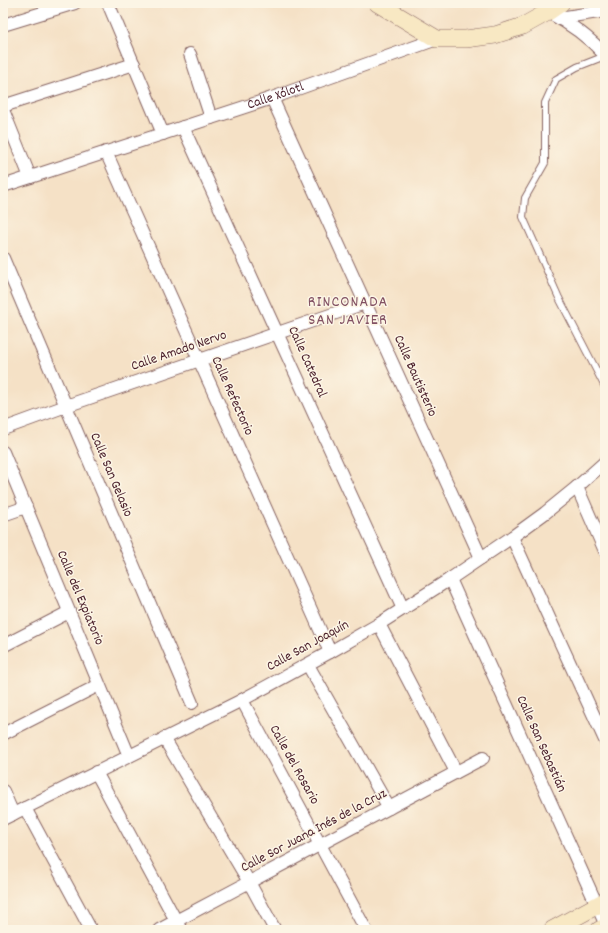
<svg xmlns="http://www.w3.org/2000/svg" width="608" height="933" font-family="Dekko,sans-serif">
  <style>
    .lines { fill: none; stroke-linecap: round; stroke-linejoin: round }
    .lane-casing { stroke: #866361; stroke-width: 8 }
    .street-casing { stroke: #866361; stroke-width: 14 }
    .secondary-casing { stroke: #866361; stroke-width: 18 }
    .lane { stroke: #fff; stroke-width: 6 }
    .street { stroke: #fff; stroke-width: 12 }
    .secondary { stroke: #f8e8c3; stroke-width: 17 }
    .labels { text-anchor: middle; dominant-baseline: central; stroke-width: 3; stroke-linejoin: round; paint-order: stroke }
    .street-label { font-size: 14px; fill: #4a1f2b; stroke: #fcf5e5 }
    .quarter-label { font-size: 16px; letter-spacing: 1px; fill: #825163; stroke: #fcf5e5 }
  </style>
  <rect width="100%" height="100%" fill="#fcf5e5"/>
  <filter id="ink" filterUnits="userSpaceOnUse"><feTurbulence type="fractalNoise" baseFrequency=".025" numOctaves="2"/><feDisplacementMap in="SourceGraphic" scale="8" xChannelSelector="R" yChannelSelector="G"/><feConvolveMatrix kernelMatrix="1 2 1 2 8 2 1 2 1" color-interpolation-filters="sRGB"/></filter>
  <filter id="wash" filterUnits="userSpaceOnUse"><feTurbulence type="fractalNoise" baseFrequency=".012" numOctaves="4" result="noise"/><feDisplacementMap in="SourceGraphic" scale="16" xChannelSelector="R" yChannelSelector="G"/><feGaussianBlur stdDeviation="0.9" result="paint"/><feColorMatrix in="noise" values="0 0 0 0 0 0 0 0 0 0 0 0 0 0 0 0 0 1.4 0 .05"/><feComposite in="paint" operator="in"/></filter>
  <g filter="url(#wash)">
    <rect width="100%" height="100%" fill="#f5e1c6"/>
  </g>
  <g filter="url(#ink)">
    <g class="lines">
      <defs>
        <path id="lane" d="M605,56L577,67L556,79L545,103V163L525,198L523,217L559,298L605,387"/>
        <g id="street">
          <path d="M108,3L163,134"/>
          <path d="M548,12C571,24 588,36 605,55"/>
          <path d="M559,18L605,11"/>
          <path d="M3,25L75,3"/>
          <path d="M190,54L211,118"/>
          <path d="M272,98L481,558"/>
          <path d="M3,106L134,64"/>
          <path d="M3,110L30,177"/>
          <path d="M183,127L403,609"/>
          <path d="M106,152L330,652"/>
          <path id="s1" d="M3,186L272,98L437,39"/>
          <path d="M3,258L192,703"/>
          <path d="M3,429L66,406L365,303"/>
          <path d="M3,452L129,756"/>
          <path d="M577,487L605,551"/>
          <path d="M3,515L26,507"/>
          <path d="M512,537L605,740"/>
          <path d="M450,579L605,923"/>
          <path d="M379,624L456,772"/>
          <path d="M3,646L69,612"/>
          <path d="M308,665L389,808"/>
          <path d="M242,700L366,930"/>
          <path d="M3,734L99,685"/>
          <path d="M164,738L249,882L275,930"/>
          <path d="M96,772L181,930"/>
          <path d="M3,791L13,814"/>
          <path d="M25,808L91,930"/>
          <path d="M3,819L242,700L330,652L379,624L450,579L512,537L545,513L577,487L605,462"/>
          <path d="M159,930L483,758"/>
        </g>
        <g id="secondary">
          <path d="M377,3L437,39H466L495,35L523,26L548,12L561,3"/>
          <path d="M552,930L605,901"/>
          <path d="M599,930L605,927"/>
        </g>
      </defs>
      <use href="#lane" class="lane-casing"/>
      <use href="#street" class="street-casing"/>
      <use href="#secondary" class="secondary-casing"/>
      <use href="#lane" class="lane"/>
      <use href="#street" class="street"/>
      <use href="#secondary" class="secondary"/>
    </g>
  </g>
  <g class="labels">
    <g class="street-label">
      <text stroke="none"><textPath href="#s1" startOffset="287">Calle Xólotl</textPath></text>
      <text transform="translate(179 351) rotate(-19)">Calle Amado Nervo</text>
      <text transform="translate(307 362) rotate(66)">Calle Catedral</text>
      <text transform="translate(415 376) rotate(66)">Calle Bautisterio</text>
      <text transform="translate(232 396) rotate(66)">Calle Refectorio</text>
      <text transform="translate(111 475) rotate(67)">Calle San Gelasio</text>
      <text transform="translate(80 598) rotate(67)">Calle del Expiatorio</text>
      <text transform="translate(308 646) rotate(-29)">Calle San Joaquín</text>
      <text transform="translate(541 744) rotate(66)">Calle San Sebastián</text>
      <text transform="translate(294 765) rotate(61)">Calle del Rosario</text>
      <text transform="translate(314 831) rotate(-28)">Calle Sor Juana Inés de la Cruz</text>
    </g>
    <g class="quarter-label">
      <text x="348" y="302">RINCONADA<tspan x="348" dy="18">SAN JAVIER</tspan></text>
    </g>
  </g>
  <rect width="608" height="933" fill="none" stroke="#fcf5e5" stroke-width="16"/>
</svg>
